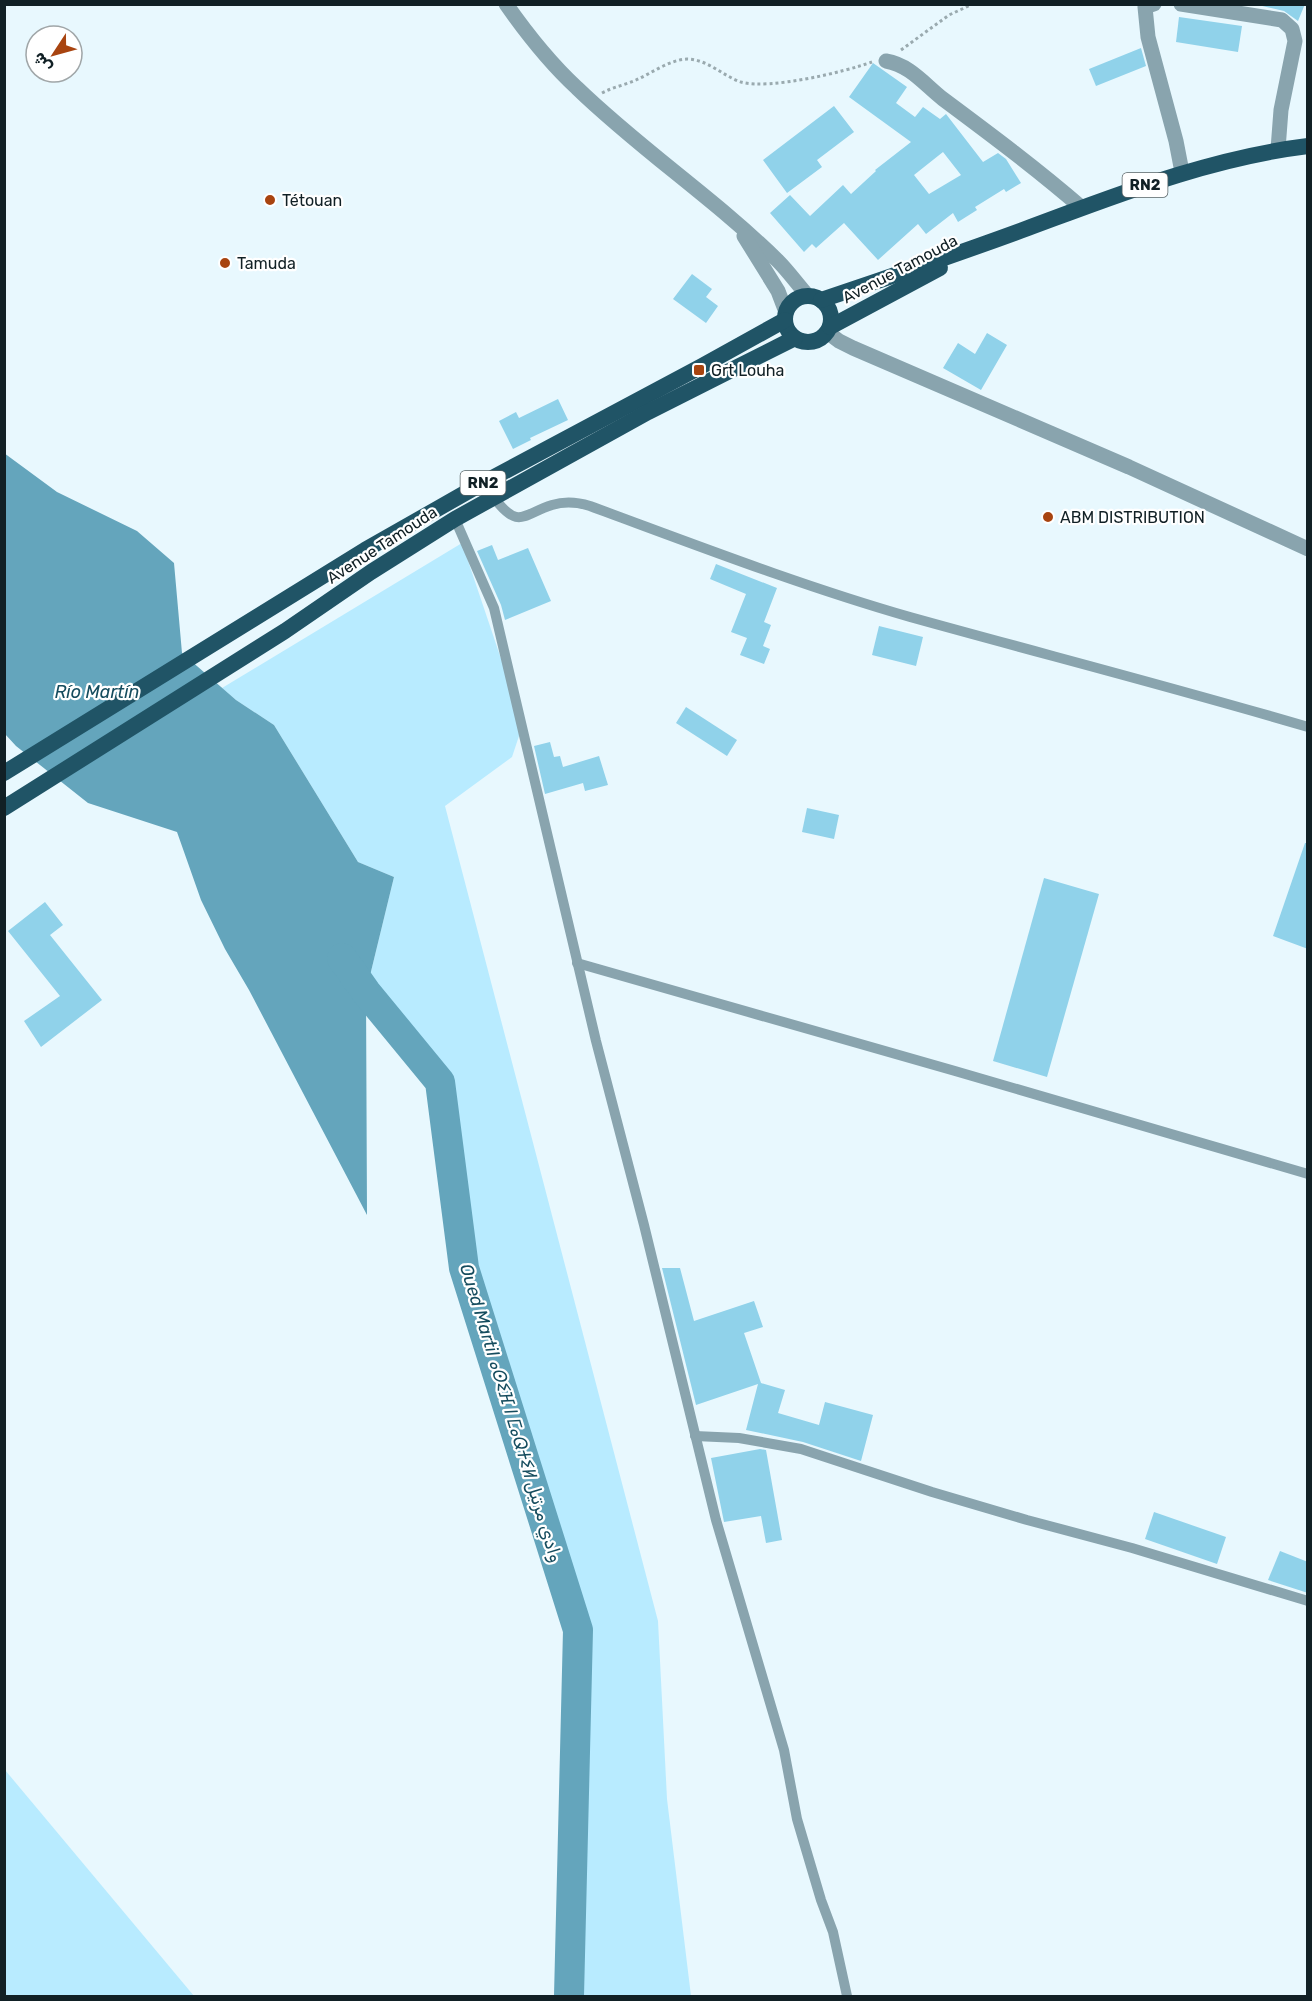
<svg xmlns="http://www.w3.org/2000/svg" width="1312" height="2001" font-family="Rubik,Vazirmatn,'Noto Sans Tifinagh',sans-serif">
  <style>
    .green { fill: #b8ebff }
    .water { fill: #64a5bc }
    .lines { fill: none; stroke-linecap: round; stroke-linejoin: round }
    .river { stroke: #64a5bc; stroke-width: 30 }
    .building { fill: #90d2ea; fill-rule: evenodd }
    .path { stroke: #9aaaaf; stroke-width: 3; stroke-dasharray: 3 3; stroke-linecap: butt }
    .service { stroke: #89a4ae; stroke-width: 10 }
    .minor { stroke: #89a4ae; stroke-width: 15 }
    .tertiary { stroke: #89a4ae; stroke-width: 15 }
    .trunk { stroke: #205466; stroke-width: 16 }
    .poi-dot { fill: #a84410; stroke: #fff; stroke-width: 2 }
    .labels { text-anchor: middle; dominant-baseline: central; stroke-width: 4.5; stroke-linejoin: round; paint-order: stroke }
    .shield { fill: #fff; stroke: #586366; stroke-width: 1.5 }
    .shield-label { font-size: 15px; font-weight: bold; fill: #112025 }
    .poi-label { font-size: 16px; fill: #112025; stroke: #fff; text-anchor: start }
    .street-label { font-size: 16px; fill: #112025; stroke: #fff }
    .water-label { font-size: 18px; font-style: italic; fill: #154c5e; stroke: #fff }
  </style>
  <rect width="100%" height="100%" fill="#e8f8fe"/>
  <g class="green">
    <path d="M462,543L523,724L512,757L445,806L658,1621L667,1799L691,1996H569L578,1630L464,1268L440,1082L366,992L394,877L358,862L274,725L236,700L222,688Z"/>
    <path d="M4,1770H5L194,1996H5Z"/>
  </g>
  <path class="water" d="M4,453L57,492L137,531L174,563L182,653L236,700L274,725L358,862L394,877L366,992L367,1215L249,990L225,949L201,900L177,832L88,803L16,746L5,734Z"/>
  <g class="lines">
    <path class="river" d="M342,958L366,992L440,1082L464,1268L578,1630L569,1996"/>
  </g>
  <g class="building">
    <path d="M1305,4L1298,21L1284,11L1258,5Z"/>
    <path d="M1179,17L1242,26L1238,52L1176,42Z"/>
    <path d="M1141,48L1146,66L1096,86L1089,69Z"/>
    <path d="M873,63L907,87L896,103L915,117L923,107L940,119L946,114L983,162L998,153L1006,159L1021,183L1006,192L1004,189L975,207L977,210L958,222L953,213L926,234L918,224L878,260L844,223L816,248L812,244L804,252L770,213L790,195L810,216L843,185L851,194L876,171L875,170L911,142L849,97ZM943,152L961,175L929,194L914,175Z"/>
    <path d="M834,106L854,132L817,160L822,167L787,193L763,160Z"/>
    <path d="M692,274L712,289L706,297L718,306L706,323L673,299Z"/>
    <path d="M987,333L1007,345L981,390L943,368L958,343L975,354Z"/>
    <path d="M558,399L568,420L530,438L531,440L513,449L499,421L516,412L519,418Z"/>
    <path d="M492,545L498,560L528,548L551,601L505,620L501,605L477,551Z"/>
    <path d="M716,564L777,588L764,622L771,625L763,646L770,649L764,664L740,655L747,638L731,632L746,594L710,579Z"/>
    <path d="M879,626L923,637L916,666L872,655Z"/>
    <path d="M686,707L737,740L727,756L676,723Z"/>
    <path d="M550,742L554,757L560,756L563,767L599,756L608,785L585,791L583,783L545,794L534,746Z"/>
    <path d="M807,808L839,815L834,839L802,832Z"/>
    <path d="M1305,843H1308V949L1273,936Z"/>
    <path d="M1044,878L1099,894L1047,1077L993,1061Z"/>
    <path d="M45,902L63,925L50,935L102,1000L41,1047L24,1021L60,996L8,931Z"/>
    <path d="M662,1268H680L694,1321L754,1301L763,1327L744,1333L761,1383L785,1390L778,1413L819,1425L825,1402L873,1415L861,1461L803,1442L746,1430L758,1384L696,1405Z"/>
    <path d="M760,1449L766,1450L782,1540L766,1543L761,1516L724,1522L711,1458Z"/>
    <path d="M1154,1512L1226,1537L1217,1564L1145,1539Z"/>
    <path d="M1280,1551L1308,1562V1593L1268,1580Z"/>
  </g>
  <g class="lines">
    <g class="path">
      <path d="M901,50L949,15L973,4"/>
      <path d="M602,93C613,87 625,85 636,80C652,73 669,60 687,59C707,59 723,76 741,82C770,90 844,72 872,62"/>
    </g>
    <g class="service">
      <path d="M495,499C519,530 523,514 552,505C565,501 577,502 590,506C696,545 802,586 910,617C1043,654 1176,688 1308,727"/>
      <path d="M455,519L494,608L596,1041L644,1225L716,1520L784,1750L797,1819L821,1900L833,1932L847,1996"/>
      <path d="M577,963L955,1071L1308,1174"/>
      <path d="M695,1436L739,1438L801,1449L932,1492L1027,1520L1132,1548L1308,1601"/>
    </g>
    <g class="minor">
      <path d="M1154,4L1145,7L1148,37L1176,141L1182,172"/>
      <path d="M1181,4L1282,20L1292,29L1295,41L1281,110L1278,149"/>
      <path d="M886,61C910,65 925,85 943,99C990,134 1037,169 1082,208"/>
      <path d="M827,332L839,341L853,348L1129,467L1308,549"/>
    </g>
    <g class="tertiary">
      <path d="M506,4C527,34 550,63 577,88C641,150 715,199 778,261C789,272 798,285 808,296"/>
      <path d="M744,236L778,291L786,312"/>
    </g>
    <g class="trunk">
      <circle cx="808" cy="319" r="23"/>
      <path d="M821,300C890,277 960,253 1028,228C1120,194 1210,158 1308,146"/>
      <path d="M830,327L940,268"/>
      <path d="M4,773L365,550L481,484L702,366L785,320"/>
      <path d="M4,808L285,631L371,572L455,519L648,412L795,338"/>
    </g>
  </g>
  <g class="poi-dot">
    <circle cx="270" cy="200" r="6"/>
    <circle cx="225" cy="263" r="6"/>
    <rect x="693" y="364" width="12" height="12" rx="3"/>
    <circle cx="1048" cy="517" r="6"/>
  </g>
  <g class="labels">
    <g class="shield">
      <rect x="1122.5" y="173" width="45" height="24" rx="4.5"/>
      <rect x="460.5" y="471" width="45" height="24" rx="4.5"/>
    </g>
    <g class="shield-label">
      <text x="1145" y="185">RN2</text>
      <text x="483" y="483">RN2</text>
    </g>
    <g class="poi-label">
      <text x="282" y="200">Tétouan</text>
      <text x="237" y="263">Tamuda</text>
      <text x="711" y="370">Grt Louha</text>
      <text x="1060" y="517">ABM DISTRIBUTION</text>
    </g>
    <g class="street-label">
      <text transform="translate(900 269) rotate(-28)">Avenue Tamouda</text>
      <text transform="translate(382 545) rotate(-33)">Avenue Tamouda</text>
    </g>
    <g class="water-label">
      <text x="97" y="692">Río Martín</text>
      <text transform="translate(511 1413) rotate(73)">Oued Martil ⴰⵙⵉⴼ ⵏ ⵎⴰⵕⵜⵉⵍ وادي مرتيل</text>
    </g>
  </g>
  <rect width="1312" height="2001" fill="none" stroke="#112025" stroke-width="12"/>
  <g transform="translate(54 54) rotate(234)"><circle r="28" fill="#ffffff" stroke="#a0a6a8" stroke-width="1.5"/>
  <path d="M0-4.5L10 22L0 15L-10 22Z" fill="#a84410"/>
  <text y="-9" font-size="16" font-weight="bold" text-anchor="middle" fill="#112025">ش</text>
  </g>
</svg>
